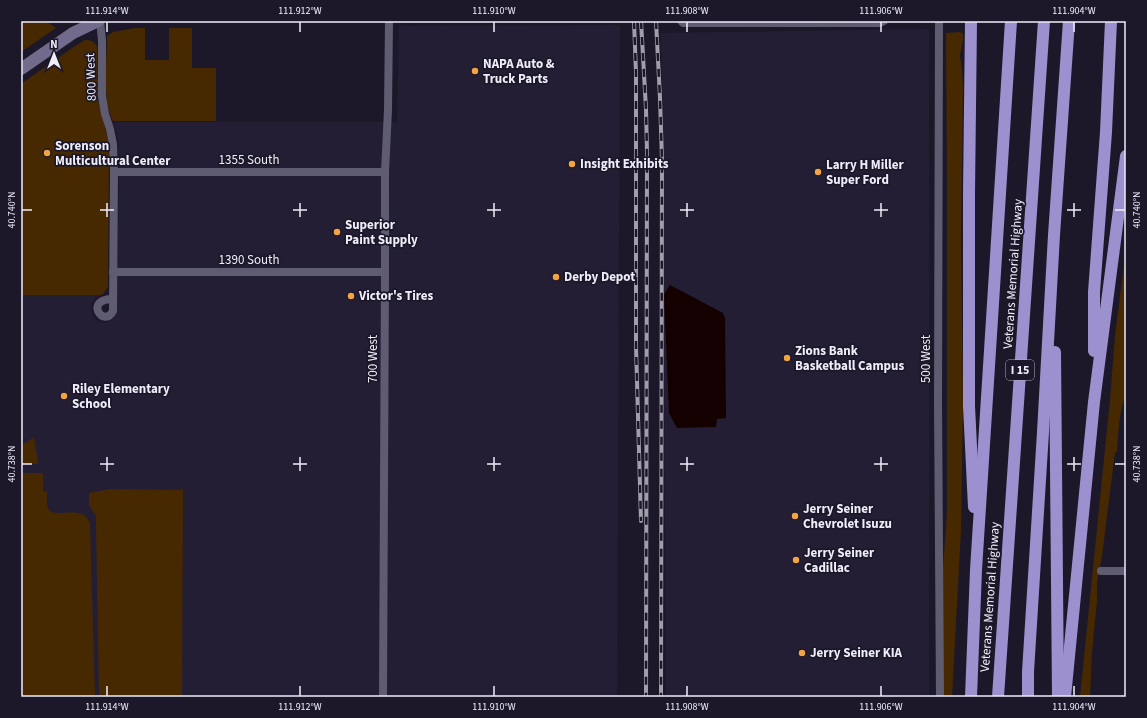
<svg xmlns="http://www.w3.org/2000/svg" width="1147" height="718" font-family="'Source Sans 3',sans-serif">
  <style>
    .built { fill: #241e35 }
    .green { fill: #472901 }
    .water { fill: #150000 }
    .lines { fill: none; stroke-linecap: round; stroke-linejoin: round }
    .street { stroke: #5f5b70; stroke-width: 8 }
    .secondary { stroke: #726b8c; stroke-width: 12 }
    .highway { stroke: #9d90ce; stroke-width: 12 }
    .rail-casing { stroke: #a19eac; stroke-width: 4 }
    .rail { stroke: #1c1829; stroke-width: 2.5; stroke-dasharray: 8; stroke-linecap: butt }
    .ticks { fill: none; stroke: #efedf9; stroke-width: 1.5 }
    .poi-dot { fill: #f3a442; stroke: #1c1829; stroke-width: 1.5 }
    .labels { text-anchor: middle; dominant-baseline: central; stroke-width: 3.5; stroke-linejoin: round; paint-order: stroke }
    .shield { fill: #1c1829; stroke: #b0adbb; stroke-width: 1 }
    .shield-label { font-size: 12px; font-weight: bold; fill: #efedf9 }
    .poi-label { font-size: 13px; font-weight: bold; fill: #efedf9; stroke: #1c1829; text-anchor: start }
    .street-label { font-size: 13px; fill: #efedf9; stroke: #1c1829 }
    .neatline { fill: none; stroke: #efedf9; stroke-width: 1.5 }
    .ticks-label { font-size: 10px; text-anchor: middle; fill: #efedf9 }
  </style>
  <rect width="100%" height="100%" fill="#1c1829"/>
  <g class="built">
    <path d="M620,25L617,697H21V295H101L96,297L91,304V310L93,316L98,322L105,323L110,321L116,315L119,189V146L117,133L113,122H397L399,26Z"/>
    <path d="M929,29V697H666L663,120L661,33Z"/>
  </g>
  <g class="green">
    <path d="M21,22C33,22 47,19 56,28L21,52Z"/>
    <path d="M135,28H145V60H169V28H192V68H216V121H113C102,101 107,60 107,36L113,32Z"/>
    <path d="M960,32L963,34V39L960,56L962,68L963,88L961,240L963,406L961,530L952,697H941L942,583L947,513V181L946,33Z"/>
    <path d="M85,40C91,40 94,41 97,47L98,101L109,143L108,286L104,293L101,295H21V84L72,48Z"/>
    <path d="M1126,249V397C1119,407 1118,439 1117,452H1115L1102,556L1097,582V601L1092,652L1090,697H1080L1110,400L1115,336Z"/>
    <path d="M34,437L38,464L21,463V446Z"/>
    <path d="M21,473H43V491L47,492C47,497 46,504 48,508C53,521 84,502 90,524L95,697H21Z"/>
    <path d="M110,489L183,490L182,697H99L96,523V516L89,505V493Z"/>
  </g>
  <path class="water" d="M670,285L723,313L725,318L726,418L717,419L716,427L677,428L669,413L664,294Z"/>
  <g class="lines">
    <g class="street">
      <path d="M100,21L102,40V96L105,114L110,129L113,144L114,172L113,311C104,329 83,299 113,299"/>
      <path d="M681,21L683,23H880L884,21"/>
      <path d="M939,21L938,403L940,697"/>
      <path d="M114,172H385"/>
      <path d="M113,272H385"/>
      <path d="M1101,571H1126"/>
      <path d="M383,697L385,272V172L388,110L389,21"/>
    </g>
    <path class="secondary" d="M21,69L73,33L98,21"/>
    <g class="highway">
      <path d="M971,21L969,193V406L974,507"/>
      <path d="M1094,351V292L1106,132L1111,21"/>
      <path d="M1055,352L1058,697"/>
      <path d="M971,697L976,570L1011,21"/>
      <path d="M998,697L1044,21"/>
      <path d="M1028,697V672L1043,432L1054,235L1069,21"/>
      <path d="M1065,697L1094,402L1126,156"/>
    </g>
    <defs>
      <g id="rail">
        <path d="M634,21L636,73V346L641,521"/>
        <path d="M641,21L646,109L647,152L646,697"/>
        <path d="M656,21L660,98L662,160L661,697"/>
      </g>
    </defs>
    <use href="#rail" class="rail-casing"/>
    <use href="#rail" class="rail"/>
  </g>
  <path class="ticks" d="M107,22V32M300,22V32M494,22V32M687,22V32M881,22V32M1074,22V32M107,203V217M300,203V217M494,203V217M687,203V217M881,203V217M1074,203V217M22,210H32M100,210H114M293,210H307M487,210H501M680,210H694M874,210H888M1067,210H1081M1115,210H1125M107,457V471M300,457V471M494,457V471M687,457V471M881,457V471M1074,457V471M22,464H32M100,464H114M293,464H307M487,464H501M680,464H694M874,464H888M1067,464H1081M1115,464H1125M107,686V696M300,686V696M494,686V696M687,686V696M881,686V696M1074,686V696"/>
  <g class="poi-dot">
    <circle cx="475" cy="71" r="4"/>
    <circle cx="47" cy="153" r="4"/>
    <circle cx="572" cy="164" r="4"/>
    <circle cx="818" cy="172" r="4"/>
    <circle cx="337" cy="232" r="4"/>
    <circle cx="556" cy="277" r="4"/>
    <circle cx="351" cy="296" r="4"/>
    <circle cx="787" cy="358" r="4"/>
    <circle cx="64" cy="396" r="4"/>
    <circle cx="795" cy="516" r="4"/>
    <circle cx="796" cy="560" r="4"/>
    <circle cx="802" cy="653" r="4"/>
  </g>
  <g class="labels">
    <rect class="shield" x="1006" y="360" width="28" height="20" rx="3"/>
    <g class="shield-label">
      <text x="1020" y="370">I 15</text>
    </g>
    <g class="poi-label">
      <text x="483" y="64">NAPA Auto &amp;<tspan x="483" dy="15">Truck Parts</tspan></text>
      <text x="55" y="146">Sorenson<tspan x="55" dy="15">Multicultural Center</tspan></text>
      <text x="580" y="164">Insight Exhibits</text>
      <text x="826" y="165">Larry H Miller<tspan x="826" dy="15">Super Ford</tspan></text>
      <text x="345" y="225">Superior<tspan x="345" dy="15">Paint Supply</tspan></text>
      <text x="564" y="277">Derby Depot</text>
      <text x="359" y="296">Victor's Tires</text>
      <text x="795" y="351">Zions Bank<tspan x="795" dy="15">Basketball Campus</tspan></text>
      <text x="72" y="389">Riley Elementary<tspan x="72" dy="15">School</tspan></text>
      <text x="803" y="509">Jerry Seiner<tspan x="803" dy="15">Chevrolet Isuzu</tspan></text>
      <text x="804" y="553">Jerry Seiner<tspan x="804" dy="15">Cadillac</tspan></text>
      <text x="810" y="653">Jerry Seiner KIA</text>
    </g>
    <g class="street-label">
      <text transform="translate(91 77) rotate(-92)">800 West</text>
      <text x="249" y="160">1355 South</text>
      <text x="249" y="260">1390 South</text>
      <text transform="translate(1013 274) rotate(-86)">Veterans Memorial Highway</text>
      <text transform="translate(373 359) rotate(-90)">700 West</text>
      <text transform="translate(926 359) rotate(-90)">500 West</text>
      <text transform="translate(990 597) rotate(-86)">Veterans Memorial Highway</text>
    </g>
  </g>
  <rect width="1147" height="718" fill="none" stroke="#1c1829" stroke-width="44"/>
  <g transform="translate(54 54)" stroke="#1c1829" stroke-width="3" paint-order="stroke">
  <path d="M0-3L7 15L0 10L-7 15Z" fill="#efedf9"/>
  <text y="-6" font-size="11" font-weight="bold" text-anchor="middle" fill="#efedf9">N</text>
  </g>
  <rect x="22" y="22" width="1103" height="674" class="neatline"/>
  <g class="ticks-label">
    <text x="107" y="14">111.914°W</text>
    <text x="300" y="14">111.912°W</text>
    <text x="494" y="14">111.910°W</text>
    <text x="687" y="14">111.908°W</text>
    <text x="881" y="14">111.906°W</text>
    <text x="1074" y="14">111.904°W</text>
    <text transform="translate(11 210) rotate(-90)" y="4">40.740°N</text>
    <text transform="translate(1136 210) rotate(-90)" y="4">40.740°N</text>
    <text transform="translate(11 464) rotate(-90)" y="4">40.738°N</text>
    <text transform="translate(1136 464) rotate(-90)" y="4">40.738°N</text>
    <text x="107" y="710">111.914°W</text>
    <text x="300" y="710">111.912°W</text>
    <text x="494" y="710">111.910°W</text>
    <text x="687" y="710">111.908°W</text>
    <text x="881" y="710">111.906°W</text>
    <text x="1074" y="710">111.904°W</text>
  </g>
</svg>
